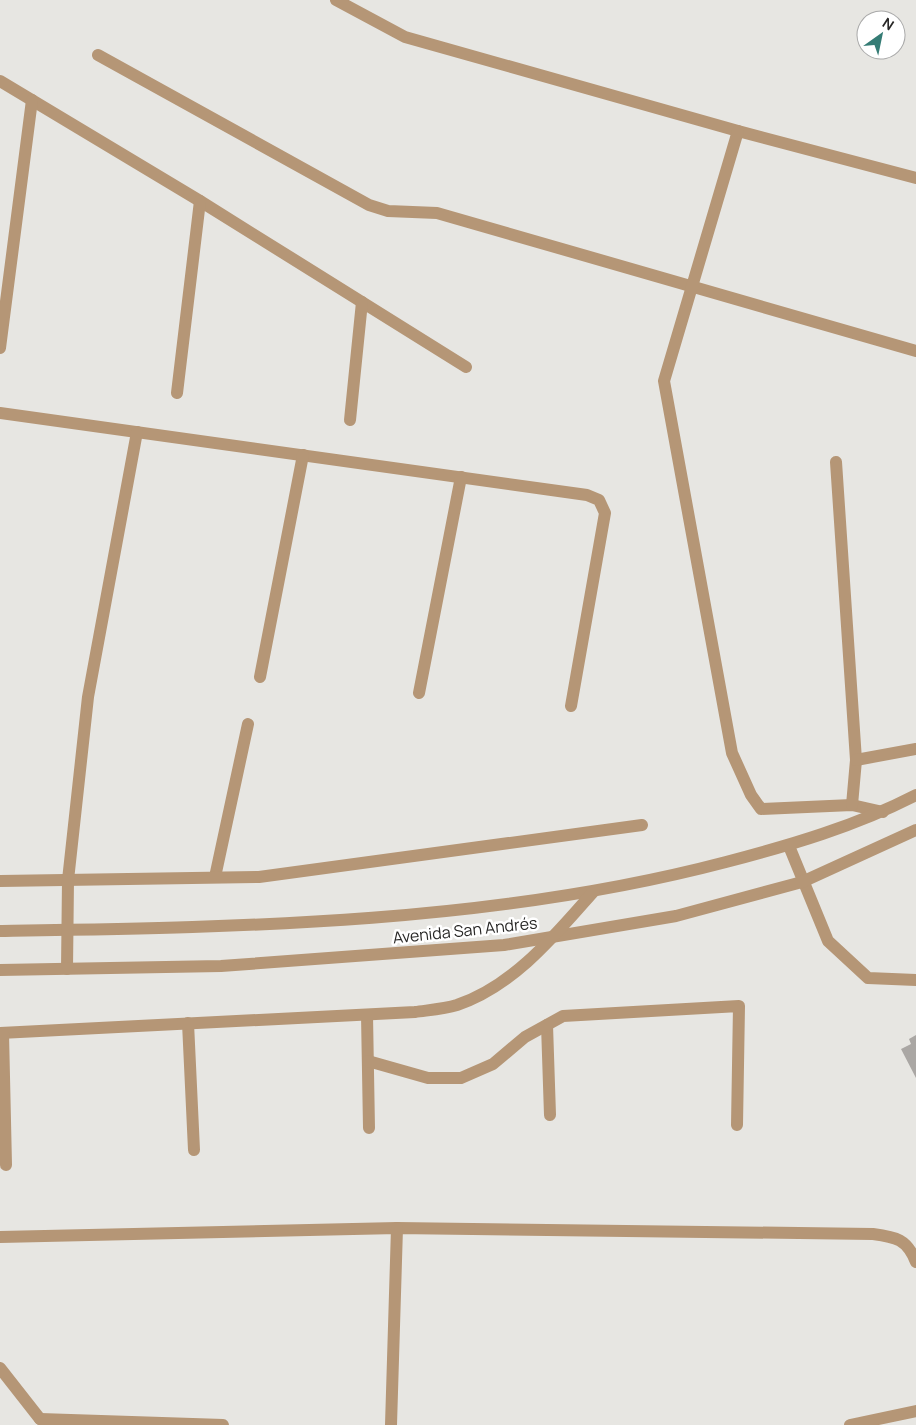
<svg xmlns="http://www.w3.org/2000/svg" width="916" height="1425" font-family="Manrope,sans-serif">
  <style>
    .building { fill: #aaa7a4 }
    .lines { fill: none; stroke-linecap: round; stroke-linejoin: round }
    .minor { stroke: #b59676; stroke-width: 12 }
    .labels { text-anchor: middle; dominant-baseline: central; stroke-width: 5; stroke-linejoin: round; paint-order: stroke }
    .street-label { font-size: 16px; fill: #292827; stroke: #fff }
  </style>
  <rect width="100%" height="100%" fill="#e7e6e2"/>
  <path class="building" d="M916,1035V1078L901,1049L911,1044L909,1039Z"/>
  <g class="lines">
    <g class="minor">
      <path d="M336,0L405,37L738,131L916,178"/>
      <path d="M98,55L369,205L388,211L437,213L916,351"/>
      <path d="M0,81L200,201L466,367"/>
      <path d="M738,131L664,381L732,753L751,795L761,809L852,805L883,812"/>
      <path d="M0,348L32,100"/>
      <path d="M177,393L200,201"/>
      <path d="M0,413L587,495L599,500L605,513L571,706"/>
      <path d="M350,420L362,302"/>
      <path d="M836,462L856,760L852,805"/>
      <path d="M260,677L303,455"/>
      <path d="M419,693L461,477"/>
      <path d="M856,760L916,749"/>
      <path d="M789,846L828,941L868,978L916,980"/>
      <path d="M215,877L248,724"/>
      <path d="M0,881L259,877L642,825"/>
      <path d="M0,931C243,927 490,924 726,862C791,845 856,826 916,795"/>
      <path d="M67,969L68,880L88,697L137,432"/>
      <path d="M0,970L221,966L504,945L676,916L802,882L916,830"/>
      <path d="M367,1015L369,1128"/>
      <path d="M188,1023L194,1150"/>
      <path d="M547,1025L550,1115"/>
      <path d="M0,1033L415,1012C429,1010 444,1009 457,1005C514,986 556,934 594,891"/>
      <path d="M3,1033L6,1165"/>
      <path d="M368,1061L428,1078H461L493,1064L525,1037L563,1016L739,1006L737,1125"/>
      <path d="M0,1237L397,1228L873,1234C896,1237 907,1239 916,1262"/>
      <path d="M0,1368L40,1419L47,1422"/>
      <path d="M40,1419L223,1425"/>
      <path d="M391,1425L397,1228"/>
      <path d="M850,1425L916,1411"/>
    </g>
  </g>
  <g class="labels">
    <g class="street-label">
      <text transform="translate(465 930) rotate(-6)">Avenida San Andrés</text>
    </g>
  </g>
  <g transform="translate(881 35) rotate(33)"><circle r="24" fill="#ffffff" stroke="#a9a9a9"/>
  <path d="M0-4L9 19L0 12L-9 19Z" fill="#357c75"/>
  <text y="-8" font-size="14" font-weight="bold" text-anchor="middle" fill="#292827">N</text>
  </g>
</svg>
